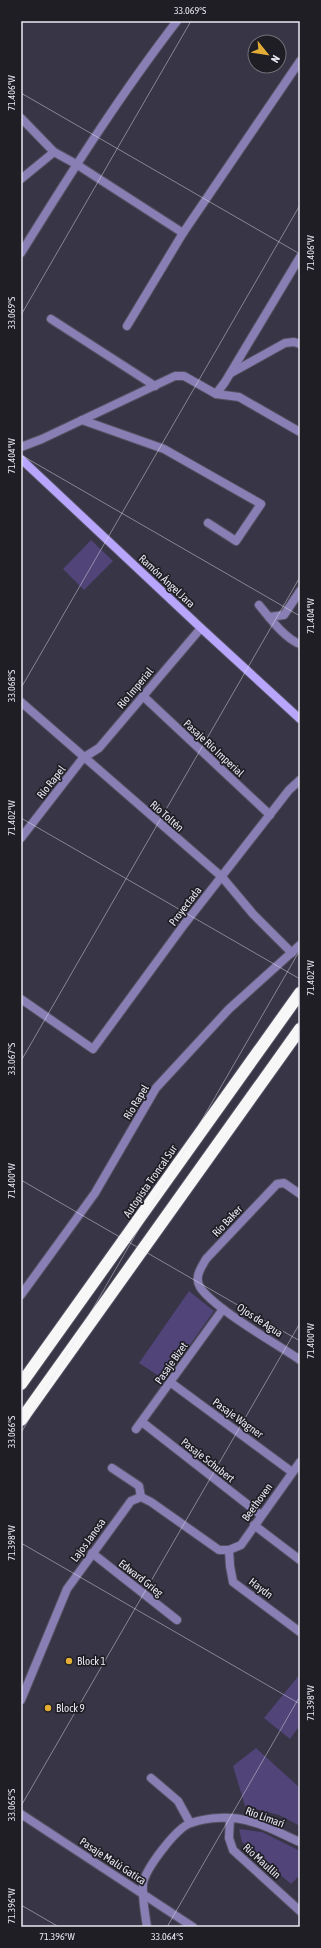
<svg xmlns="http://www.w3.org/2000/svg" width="321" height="1948" font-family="'Asap Condensed',sans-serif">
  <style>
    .green { fill: #504478 }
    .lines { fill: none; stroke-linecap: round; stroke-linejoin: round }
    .minor-casing { stroke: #545262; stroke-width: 10 }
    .secondary-casing { stroke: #545262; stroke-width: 10 }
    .motorway-casing { stroke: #545262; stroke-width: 14 }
    .minor { stroke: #897fb5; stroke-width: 8 }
    .secondary { stroke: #b7a6fc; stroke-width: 8 }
    .motorway { stroke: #f7f7f7; stroke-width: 12 }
    .ticks { fill: none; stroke: #e9e8f3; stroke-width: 1; stroke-opacity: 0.45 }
    .poi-dot { fill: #e4ad35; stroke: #1f1e25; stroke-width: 1.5 }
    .labels { text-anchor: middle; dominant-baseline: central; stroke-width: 3.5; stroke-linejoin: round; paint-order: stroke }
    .street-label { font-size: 11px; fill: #e9e8f3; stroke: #1f1e25 }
    .poi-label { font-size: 11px; fill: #e9e8f3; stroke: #1f1e25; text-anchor: start }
    .neatline { fill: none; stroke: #e9e8f3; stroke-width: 1.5 }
    .ticks-label { font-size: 10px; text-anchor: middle; fill: #e9e8f3 }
  </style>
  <rect width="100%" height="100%" fill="#383546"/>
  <g class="green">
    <path d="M91,540L113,561L84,590L63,569Z"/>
    <path d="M189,1291L214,1311L165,1380L139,1363Z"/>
    <path d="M300,1674V1725L290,1739L264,1718Z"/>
    <path d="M256,1748L300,1788V1826L279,1815L245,1806L233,1766Z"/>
    <path d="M239,1829L262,1832L300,1851V1875L291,1884L242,1842Z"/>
  </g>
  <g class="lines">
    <defs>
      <g id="minor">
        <path d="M21,118L54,152L76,164L183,233"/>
        <path d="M21,179L54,152"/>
        <path d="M21,253C70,174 120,95 177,21"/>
        <path d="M51,319L155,386"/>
        <path d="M127,326L183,233L300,61"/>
        <path d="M231,373L285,343L294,342L300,344"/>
        <path d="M216,394L239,397L300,432"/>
        <path d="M82,420L164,449L261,504L236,541L208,523"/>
        <path d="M21,447L42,439L175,376H184L216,394L225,382L300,257"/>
        <path d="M259,605C269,617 285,639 300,644"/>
        <path d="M269,617L284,615L300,591"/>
        <path d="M143,696L270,815"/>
        <path d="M21,702L222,877L253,914L292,953"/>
        <path d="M21,838L83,758L99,748L201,628"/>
        <path d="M21,999L93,1049L183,926L289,790L300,780"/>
        <path d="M300,1194L284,1183L277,1184L206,1259C201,1268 194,1277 200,1287C213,1308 277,1344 300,1360"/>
        <path d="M21,1295L95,1193L156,1088L229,1009L300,945"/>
        <path d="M170,1382L292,1472"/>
        <path d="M142,1422L261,1515"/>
        <path d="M136,1429L223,1309"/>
        <path d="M112,1468L139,1486L141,1497"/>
        <path d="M254,1525L300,1560"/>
        <path d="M229,1550L230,1566L233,1582L300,1632"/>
        <path d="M92,1553L177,1620"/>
        <path d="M21,1700L67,1589L131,1501L141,1497L151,1502L219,1550H229L241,1545L300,1462"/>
        <path d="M151,1778L178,1801L190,1823"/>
        <path d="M21,1814L193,1927"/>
        <path d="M230,1818L229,1838L233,1850L300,1911"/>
        <path d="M147,1927C145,1913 142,1898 143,1884C145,1869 177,1827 191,1823C208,1817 232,1816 249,1821C267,1825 283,1835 300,1842"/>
      </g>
      <path id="secondary" d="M21,459L201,628L300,719"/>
      <g id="motorway">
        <path d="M21,1384L300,993"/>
        <path d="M21,1420L300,1029"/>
      </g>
    </defs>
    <use href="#minor" class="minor-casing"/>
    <use href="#secondary" class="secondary-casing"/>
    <use href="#motorway" class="motorway-casing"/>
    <use href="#minor" class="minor"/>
    <use href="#secondary" class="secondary"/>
    <use href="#motorway" class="motorway"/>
  </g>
  <path class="ticks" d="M21,93L300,254M21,315L191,21M21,455L300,616M21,688L300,205M21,818L300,979M21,1061L300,577M21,1180L300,1341M21,1433L300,950M21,1543L300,1704M21,1806L300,1323M21,1905L59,1927M167,1927L300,1696"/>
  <g class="poi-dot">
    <circle cx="69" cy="1661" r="4"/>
    <circle cx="48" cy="1708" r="4"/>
  </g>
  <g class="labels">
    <g class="street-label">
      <text transform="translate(167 581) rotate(43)">Ramón Ángel Jara</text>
      <text transform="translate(135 688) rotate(-50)">Río Imperial</text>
      <text transform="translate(214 748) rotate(43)">Pasaje Río Imperial</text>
      <text transform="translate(51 782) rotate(-52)">Río Rapel</text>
      <text transform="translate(167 816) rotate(41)">Río Toltén</text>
      <text transform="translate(185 906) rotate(-53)">Proyectada</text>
      <text transform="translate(136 1102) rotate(-59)">Río Rapel</text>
      <text transform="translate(150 1181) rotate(-55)">Autopista Troncal Sur</text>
      <text transform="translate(227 1221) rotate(-47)">Río Baker</text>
      <text transform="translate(260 1320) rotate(33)">Ojos de Agua</text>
      <text transform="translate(171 1363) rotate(-55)">Pasaje Bizet</text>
      <text transform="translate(238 1418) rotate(36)">Pasaje Wagner</text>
      <text transform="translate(208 1460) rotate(38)">Pasaje Schubert</text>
      <text transform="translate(257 1502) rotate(-54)">Beethoven</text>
      <text transform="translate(88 1540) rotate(-54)">Lajos Janosa</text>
      <text transform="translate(141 1578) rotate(38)">Edward Grieg</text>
      <text transform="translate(261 1588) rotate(37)">Haydn</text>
      <text transform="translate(265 1817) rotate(20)">Río Limarí</text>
      <text transform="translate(113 1861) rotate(33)">Pasaje Malú Gatica</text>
      <text transform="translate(262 1861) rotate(42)">Río Maullin</text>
    </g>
    <g class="poi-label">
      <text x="77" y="1661">Block 1</text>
      <text x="56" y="1708">Block 9</text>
    </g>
  </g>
  <rect width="321" height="1948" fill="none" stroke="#1f1e25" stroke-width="44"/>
  <g transform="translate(267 54) rotate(120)"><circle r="19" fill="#1f1e25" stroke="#706f77"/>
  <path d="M0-3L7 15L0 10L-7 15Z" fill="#e4ad35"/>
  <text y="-6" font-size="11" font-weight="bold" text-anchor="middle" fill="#e9e8f3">N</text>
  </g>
  <rect x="22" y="22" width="277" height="1904" class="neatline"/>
  <g class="ticks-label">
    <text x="190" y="14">33.069°S</text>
    <text transform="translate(11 93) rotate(-90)" y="4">71.406°W</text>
    <text transform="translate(310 253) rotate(-90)" y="4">71.406°W</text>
    <text transform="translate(11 313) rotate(-90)" y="4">33.069°S</text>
    <text transform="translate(11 456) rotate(-90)" y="4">71.404°W</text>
    <text transform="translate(310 616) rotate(-90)" y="4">71.404°W</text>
    <text transform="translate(11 686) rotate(-90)" y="4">33.068°S</text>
    <text transform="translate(11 818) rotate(-90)" y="4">71.402°W</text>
    <text transform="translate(310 978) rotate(-90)" y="4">71.402°W</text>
    <text transform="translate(11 1059) rotate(-90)" y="4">33.067°S</text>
    <text transform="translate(11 1181) rotate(-90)" y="4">71.400°W</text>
    <text transform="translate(310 1341) rotate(-90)" y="4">71.400°W</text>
    <text transform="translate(11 1432) rotate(-90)" y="4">33.066°S</text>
    <text transform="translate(11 1543) rotate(-90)" y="4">71.398°W</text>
    <text transform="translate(310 1703) rotate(-90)" y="4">71.398°W</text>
    <text transform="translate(11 1805) rotate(-90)" y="4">33.065°S</text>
    <text transform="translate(11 1906) rotate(-90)" y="4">71.396°W</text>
    <text x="57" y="1940">71.396°W</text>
    <text x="167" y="1940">33.064°S</text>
  </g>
</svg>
